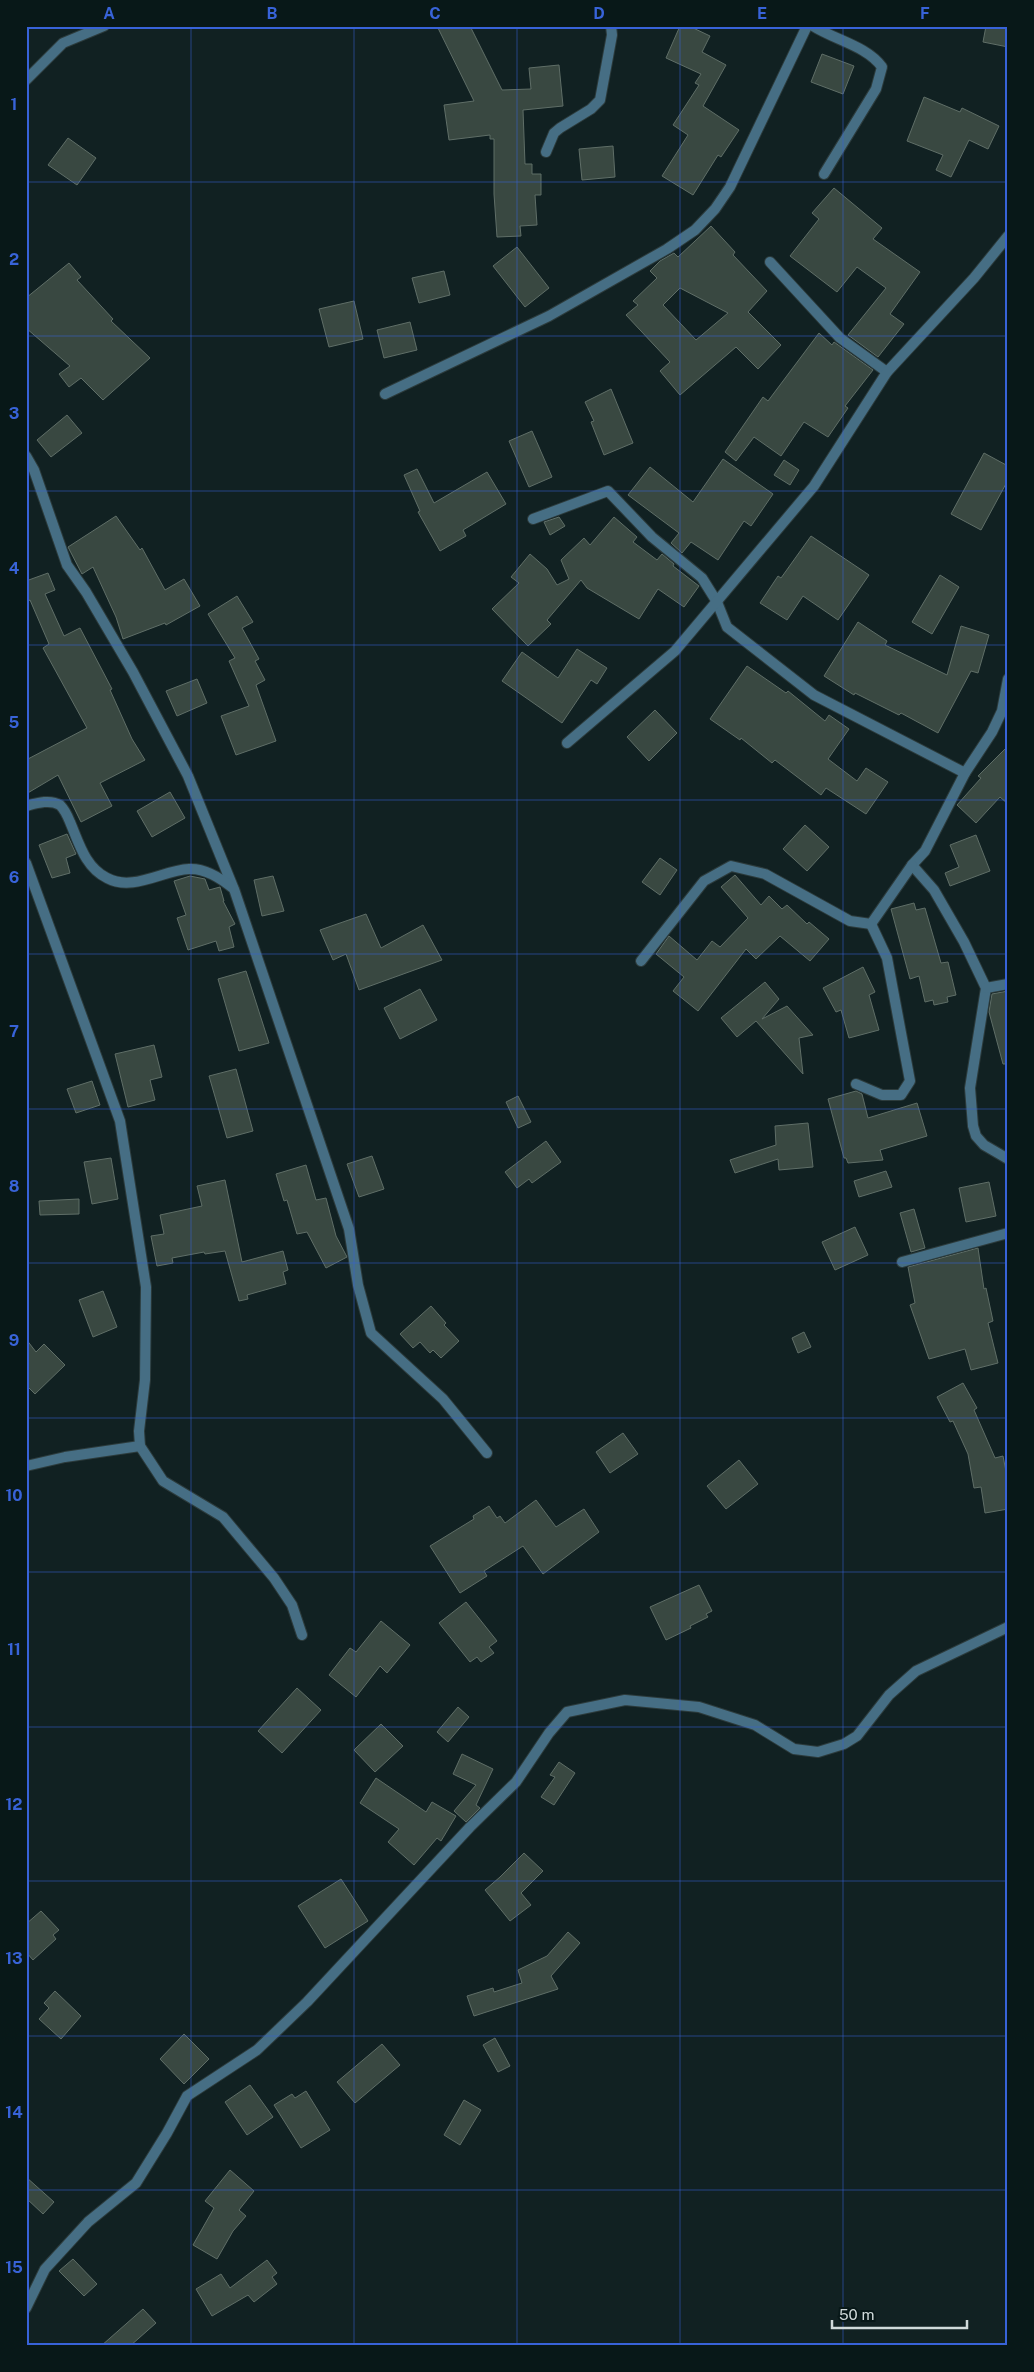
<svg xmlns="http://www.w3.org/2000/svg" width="1034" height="2372" font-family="'Public Sans',sans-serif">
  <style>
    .building { fill: #394841; stroke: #5f6e67; fill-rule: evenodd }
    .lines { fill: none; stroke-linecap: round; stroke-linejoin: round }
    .minor-casing { stroke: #2c3b3c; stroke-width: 12 }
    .minor { stroke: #466e84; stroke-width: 10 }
    .grid { fill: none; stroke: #3863d8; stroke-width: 1; stroke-opacity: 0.55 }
    .neatline { fill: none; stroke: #3863d8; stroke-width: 2 }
    .grid-label { font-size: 16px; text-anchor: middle; font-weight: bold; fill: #3863d8 }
  </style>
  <rect width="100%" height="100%" fill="#112122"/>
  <g class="building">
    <path d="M437,26H470L502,90L531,89L529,68L559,65L563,106L523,110L525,164H532V174H541V195H535L537,225L520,226L521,236L497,237L494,194V139H490V135L449,140L444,105L474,101Z"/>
    <path d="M680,26H689L710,36L702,52L726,65L703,106L739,130L721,157L718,155L693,195L662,176L688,135L673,125L699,85L695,83L701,74L666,58Z"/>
    <path d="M986,26H1008V47L983,42Z"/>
    <path d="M822,54L854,66L843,94L811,82Z"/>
    <path d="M924,97L960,112L962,108L999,126L988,149L969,140L951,177L936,170L943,155L907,141Z"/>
    <path d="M68,138L96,158L77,185L48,165Z"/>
    <path d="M613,146L615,177L582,180L579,149Z"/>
    <path d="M834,188L882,228L873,239L920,272L890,314L904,324L878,357L848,335L886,288L857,267L837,292L790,256L819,219L812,213Z"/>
    <path d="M711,226L735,252L733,255L767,291L748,312L781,345L758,369L736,347L680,395L660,371L670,362L626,315L638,305L633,301L657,278L650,271L660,261L674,253L678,257ZM680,288L728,313L696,340L663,305Z"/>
    <path d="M517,247L549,288L525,307L493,266Z"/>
    <path d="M69,263L81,277L77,280L113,319L111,321L150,358L103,400L81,378L69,387L59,374L70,366L26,328V298Z"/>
    <path d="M444,271L450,295L419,303L412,278Z"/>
    <path d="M354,301L363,339L329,347L319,309Z"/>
    <path d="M410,322L417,350L384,358L377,330Z"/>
    <path d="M819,333L832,345L834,342L873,370L845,406L848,408L828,437L804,422L781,456L754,437L736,461L725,452L763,397L768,401Z"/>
    <path d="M611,389L633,443L604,455L591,422L594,421L585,402Z"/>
    <path d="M67,415L82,433L51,457L37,440Z"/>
    <path d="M532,431L552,477L529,487L509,441Z"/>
    <path d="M984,453L1008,466V480L981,530L951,514Z"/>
    <path d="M723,459L773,494L751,526L744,521L718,560L691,542L682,553L671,543L679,533L628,495L650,467L693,502Z"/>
    <path d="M784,460L799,470L790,485L774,475Z"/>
    <path d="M417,469L434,503L487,472L506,504L463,530L466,536L440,551L418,512L420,511L404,475Z"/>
    <path d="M116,516L140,550L142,548L165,590L184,579L200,606L166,625L165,623L123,639L116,617L93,567L82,574L68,547Z"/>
    <path d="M559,517L565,526L550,535L544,522Z"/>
    <path d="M614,517L637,537L633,542L657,560L662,554L674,564L673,566L699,586L684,607L658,589L639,619L587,588L581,580L547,620L551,624L528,646L492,609L519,583L511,577L530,554L547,569L557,585L569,579L561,560L584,538L590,545Z"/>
    <path d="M811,536L869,575L838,620L803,596L787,620L760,603L778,576L781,578Z"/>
    <path d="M48,573L55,590L45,594L64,636L80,628L112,689L110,690L132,739L145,760L100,783L112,806L81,822L58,775L26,794V760L87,728L43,648L49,644L30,600L26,602V581Z"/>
    <path d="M940,575L959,587L932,634L912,622Z"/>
    <path d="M237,596L253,622L242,628L259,659L255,661L265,680L256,685L276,741L236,755L221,716L249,706L229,661L235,658L208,614Z"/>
    <path d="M858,622L887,641L885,645L947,675L961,626L989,635L978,673L971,671L938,733L901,713L899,715L855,693L854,695L824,676Z"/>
    <path d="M577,649L607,668L597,684L591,680L562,723L502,681L522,652L558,678Z"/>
    <path d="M747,666L786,693L788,691L825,721L829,715L849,729L828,759L857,781L866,768L888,782L866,814L826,788L821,795L775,760L772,763L741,738L740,740L710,719Z"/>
    <path d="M197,679L207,703L177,716L166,691Z"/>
    <path d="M655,710L677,733L649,761L627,737Z"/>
    <path d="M1008,746V804L1000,797L976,823L957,805L981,778L978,776Z"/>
    <path d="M170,792L185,818L152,837L137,811Z"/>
    <path d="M805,825L829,847L807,871L783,849Z"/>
    <path d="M67,834L76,854L66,858L70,873L52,878L39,845Z"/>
    <path d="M976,835L990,871L950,886L945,873L959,867L950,845Z"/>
    <path d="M660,858L677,870L660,895L642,882Z"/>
    <path d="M735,875L761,905L769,896L782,909L787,905L807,924L809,922L829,939L810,961L780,936L756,959L746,949L698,1011L673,991L684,977L656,954L669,936L697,960L712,941L720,947L748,918L721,887Z"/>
    <path d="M190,876L205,879L209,890L220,887L224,901H223L235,924L229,927L234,947L219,951L216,941L188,950L177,918L186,915L174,881Z"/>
    <path d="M273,876L284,911L262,916L254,880Z"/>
    <path d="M914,903L916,910L925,908L941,963L948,962L956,995L947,997L948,1002L934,1005L933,1000L925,1002L919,976L910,979L891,909Z"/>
    <path d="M366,914L381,948L423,925L442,960L359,990L346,954L333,960L320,930Z"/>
    <path d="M863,967L875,992L869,995L879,1030L849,1038L841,1010L836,1012L823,988Z"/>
    <path d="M246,971L269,1043L239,1051L218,979Z"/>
    <path d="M765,982L779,999L762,1019L787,1006L813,1035L799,1038L803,1074L756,1021L737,1037L721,1018Z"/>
    <path d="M420,989L437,1020L400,1039L384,1008Z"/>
    <path d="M1008,991V1064H1003L989,1012L992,994Z"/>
    <path d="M154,1045L162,1077L150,1080L155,1100L128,1107L115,1054Z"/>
    <path d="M236,1069L253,1131L227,1138L209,1076Z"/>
    <path d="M92,1081L100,1105L76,1113L67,1089Z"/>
    <path d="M856,1091L862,1094L868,1118L917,1103L927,1136L880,1150L883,1160L848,1163L846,1158H844L828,1099Z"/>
    <path d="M518,1096L531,1122L518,1128L506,1102Z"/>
    <path d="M808,1123L813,1167L779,1170L778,1159L735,1173L730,1160L776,1145L775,1126Z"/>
    <path d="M546,1141L561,1162L532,1183L529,1179L517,1188L505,1172Z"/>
    <path d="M372,1156L384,1189L359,1197L347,1164Z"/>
    <path d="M111,1158L118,1199L92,1204L84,1162Z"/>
    <path d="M306,1165L316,1200L326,1198L336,1236L346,1255L347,1257L326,1268L307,1232L297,1234L287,1200L284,1201L276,1174Z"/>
    <path d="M886,1171L892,1187L859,1197L854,1181Z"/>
    <path d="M225,1180L242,1262L283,1251L288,1270L283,1272L286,1284L247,1295L248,1299L239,1301L225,1251L205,1254L204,1252L172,1258L173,1263L157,1266L151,1236L164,1234L160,1215L202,1206L197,1186Z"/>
    <path d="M989,1182L996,1216L966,1222L959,1188Z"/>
    <path d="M79,1199V1214L40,1215L39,1201Z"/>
    <path d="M914,1209L925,1248L911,1252L900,1213Z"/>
    <path d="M855,1227L868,1255L835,1270L822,1242Z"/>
    <path d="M978,1248L984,1289L986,1288L993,1321L988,1323L998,1363L971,1370L965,1349L929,1359L910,1305L915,1303L908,1267Z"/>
    <path d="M103,1291L117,1327L93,1337L79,1300Z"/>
    <path d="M431,1306L446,1323L444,1325L459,1341L441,1358L433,1350L430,1353L420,1342L413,1348L400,1334Z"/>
    <path d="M804,1332L811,1347L798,1353L792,1338Z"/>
    <path d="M26,1339L36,1352L44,1344L65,1365L35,1394L26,1385Z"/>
    <path d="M963,1383L977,1408L974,1410L995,1458L1003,1456L1008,1482V1509L985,1513L981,1487L974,1488L968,1454L953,1421L950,1422L937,1397Z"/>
    <path d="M623,1433L638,1454L610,1473L596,1452Z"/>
    <path d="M739,1460L758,1484L726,1509L707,1486Z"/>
    <path d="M536,1500L556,1527L584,1509L599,1532L543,1574L523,1546L484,1571L487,1576L460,1593L430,1546L474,1519L473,1516L489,1506L497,1518L500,1516L505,1523Z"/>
    <path d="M699,1585L712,1611L706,1614L708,1617L690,1626L691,1628L666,1640L650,1607Z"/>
    <path d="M466,1602L497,1641L489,1647L494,1653L481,1662L477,1657L470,1662L439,1623Z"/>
    <path d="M381,1621L410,1645L387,1673L380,1666L356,1697L329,1675L350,1648L356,1652Z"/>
    <path d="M297,1688L321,1710L282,1753L258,1731Z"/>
    <path d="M458,1707L469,1717L448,1742L437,1732Z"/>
    <path d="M381,1724L403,1746L375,1772L354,1750Z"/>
    <path d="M462,1754L493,1769L476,1805L480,1808L466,1822L454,1811L476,1785L453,1774Z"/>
    <path d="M559,1762L575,1773L554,1805L541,1797L555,1777L550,1775Z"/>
    <path d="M376,1778L426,1812L432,1802L456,1816L441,1841L437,1838L414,1865L388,1842L399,1829L360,1803Z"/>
    <path d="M524,1853L543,1871L521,1893L531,1905L510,1921L485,1890L500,1877Z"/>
    <path d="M341,1879L368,1921L325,1948L298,1906Z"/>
    <path d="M41,1911L59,1930L53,1935L56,1939L33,1960L26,1952V1924Z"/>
    <path d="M568,1932L580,1943L551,1976L558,1989L474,2016L467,1996L493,1988L494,1992L522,1983L518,1970L547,1956Z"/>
    <path d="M55,1991L81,2016L61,2039L39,2019L49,2008L44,2003Z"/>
    <path d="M184,2034L209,2059L184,2084L160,2059Z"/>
    <path d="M495,2038L510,2066L498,2072L483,2045Z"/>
    <path d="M382,2044L400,2065L355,2103L337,2082Z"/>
    <path d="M250,2085L273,2117L247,2135L225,2102Z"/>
    <path d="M306,2091L330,2130L301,2148L274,2105L292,2094L295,2098Z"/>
    <path d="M464,2100L481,2110L460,2145L444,2135Z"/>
    <path d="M230,2170L254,2191L239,2210L246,2216L233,2231L217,2259L193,2245L214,2208L205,2201Z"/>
    <path d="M26,2177L54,2202L43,2214L26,2198Z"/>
    <path d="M73,2259L97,2284L84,2296L59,2271Z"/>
    <path d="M267,2260L277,2273L272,2277L277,2284L254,2302L248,2295L212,2316L196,2289L221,2274L230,2288Z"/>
    <path d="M143,2309L156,2323L130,2346H101Z"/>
  </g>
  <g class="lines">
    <defs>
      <g id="minor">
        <path d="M813,26C835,40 867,46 882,67L876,89L824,174"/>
        <path d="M26,80L63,43L104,26"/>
        <path d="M546,152L554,133L560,128L591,109L600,100L612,35L611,26"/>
        <path d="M770,262L840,338L887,372"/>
        <path d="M385,394L549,316L667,249L695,230L715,209L730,187L807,26"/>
        <path d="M26,456L34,470L67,565L86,592L133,672L188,776L233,887"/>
        <path d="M533,519L608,491L652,537L702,578L717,602L727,627L814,695L965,773"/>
        <path d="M1008,679L1002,711L992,732L965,773L925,851L912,865L934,890L964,942L986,988L970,1088L973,1126L976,1136L984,1145L1008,1159"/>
        <path d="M567,743L675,651L814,486L887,372L974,278L1008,236"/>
        <path d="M26,806C37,803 50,799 60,805C64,809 68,817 70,822C79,843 85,867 107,878C133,892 163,870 189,869C206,868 222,879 234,889L349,1229L358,1285L371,1333L443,1399L487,1453"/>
        <path d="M26,863L120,1121L146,1287L145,1380L139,1431L140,1446L163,1481L223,1517L274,1578L292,1605L302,1635"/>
        <path d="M641,961L704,881L731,866L765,874L850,921L871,924L912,865"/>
        <path d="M986,988L1008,984"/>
        <path d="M856,1084L882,1095H901L910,1081L887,958L871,924"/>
        <path d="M902,1262L1008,1233"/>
        <path d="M26,1466L65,1457L140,1446"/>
        <path d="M26,2308L45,2269L88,2222L136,2183L167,2133L187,2096L257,2050L307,2002L470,1827L516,1782L549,1733L567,1712L625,1700L699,1707L755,1725L794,1749L818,1752L844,1744L857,1736L889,1695L916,1671L1008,1627"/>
      </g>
    </defs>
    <use href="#minor" class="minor-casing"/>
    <use href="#minor" class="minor"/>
  </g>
  <path class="grid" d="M191,26V2346M354,26V2346M517,26V2346M680,26V2346M843,26V2346M26,182H1008M26,336H1008M26,491H1008M26,645H1008M26,800H1008M26,954H1008M26,1109H1008M26,1263H1008M26,1418H1008M26,1572H1008M26,1727H1008M26,1881H1008M26,2036H1008M26,2190H1008"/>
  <rect width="1034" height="2372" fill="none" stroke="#081818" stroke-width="55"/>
  <path d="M832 2320v8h135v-8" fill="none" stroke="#d0dada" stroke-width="2.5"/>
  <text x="839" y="2320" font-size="15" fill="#d0dada" stroke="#081818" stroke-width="4" paint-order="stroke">50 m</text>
  <rect x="28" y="28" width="978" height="2316" class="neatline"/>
  <g class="grid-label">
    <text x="109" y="19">A</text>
    <text x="272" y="19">B</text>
    <text x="435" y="19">C</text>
    <text x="599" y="19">D</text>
    <text x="762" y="19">E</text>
    <text x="925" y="19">F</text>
    <text x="14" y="110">1</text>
    <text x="14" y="265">2</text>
    <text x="14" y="419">3</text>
    <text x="14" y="574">4</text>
    <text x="14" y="728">5</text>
    <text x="14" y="883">6</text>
    <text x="14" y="1037">7</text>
    <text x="14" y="1192">8</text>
    <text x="14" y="1346">9</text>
    <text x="14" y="1501">10</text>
    <text x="14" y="1655">11</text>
    <text x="14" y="1810">12</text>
    <text x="14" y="1964">13</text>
    <text x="14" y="2118">14</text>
    <text x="14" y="2273">15</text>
  </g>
</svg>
